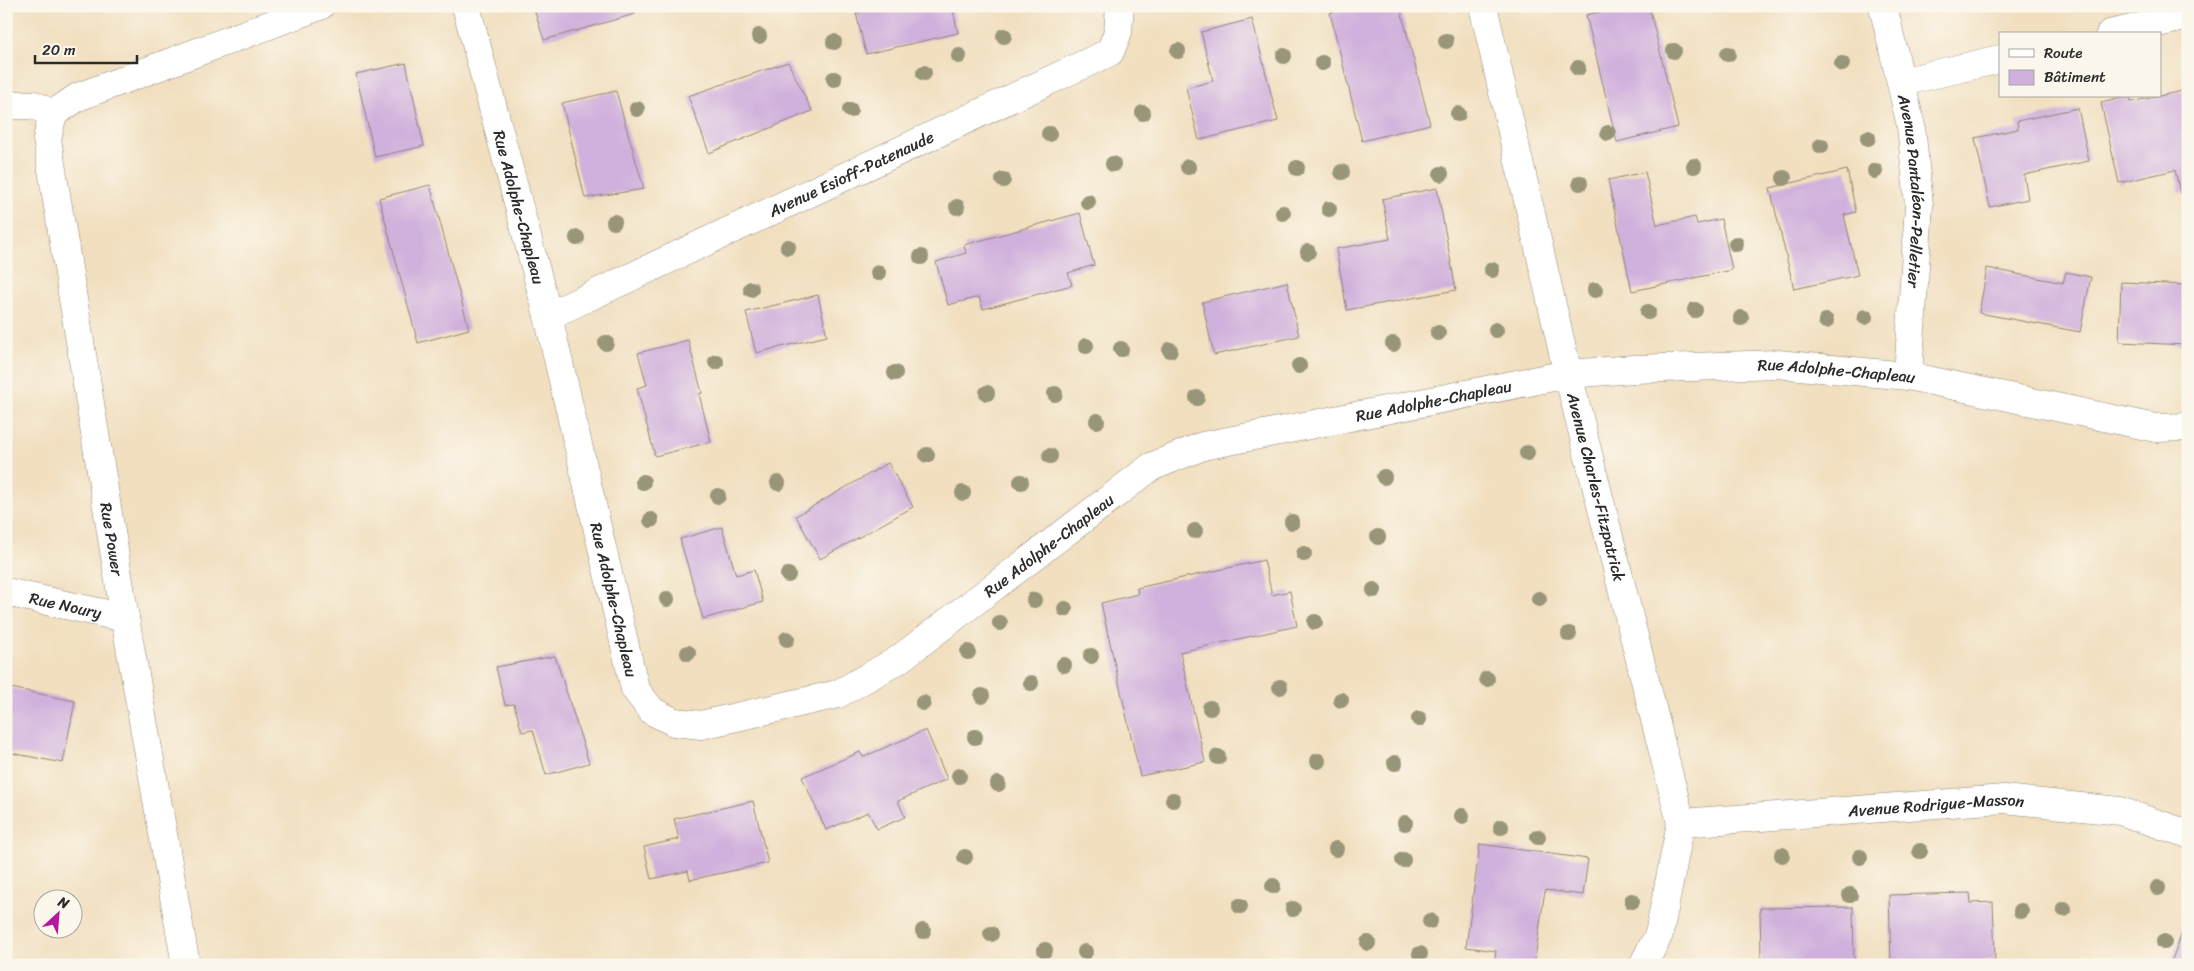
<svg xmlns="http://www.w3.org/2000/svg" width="2194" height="971" font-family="Sriracha,sans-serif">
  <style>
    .building { fill: #d0b0dc }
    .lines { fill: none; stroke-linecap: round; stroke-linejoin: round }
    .minor-casing { stroke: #8e8575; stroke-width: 29 }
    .minor { stroke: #fff; stroke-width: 28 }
    .tree { fill: #989578 }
    .labels { text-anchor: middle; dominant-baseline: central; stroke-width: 4.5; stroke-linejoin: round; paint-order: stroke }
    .street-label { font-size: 16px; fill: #2b2b2b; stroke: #fbf7ec }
  </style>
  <rect width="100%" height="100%" fill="#fbf7ec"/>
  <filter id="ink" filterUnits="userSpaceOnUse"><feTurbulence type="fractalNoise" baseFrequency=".02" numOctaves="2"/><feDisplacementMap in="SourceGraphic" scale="10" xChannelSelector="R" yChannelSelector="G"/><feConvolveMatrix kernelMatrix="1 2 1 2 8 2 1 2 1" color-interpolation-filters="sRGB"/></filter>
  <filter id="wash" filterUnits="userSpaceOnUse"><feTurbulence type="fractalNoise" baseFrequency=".0096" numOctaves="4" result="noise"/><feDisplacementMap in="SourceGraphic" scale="20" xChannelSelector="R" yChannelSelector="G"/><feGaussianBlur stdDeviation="1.12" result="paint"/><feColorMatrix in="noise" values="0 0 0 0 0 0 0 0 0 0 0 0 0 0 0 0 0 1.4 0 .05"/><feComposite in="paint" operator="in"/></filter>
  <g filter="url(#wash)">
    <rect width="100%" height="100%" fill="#f1dfbf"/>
    <g id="blocks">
      <g class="building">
        <path d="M533,6H633L635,14L544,40Z"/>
        <path d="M887,6H952L958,33L866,54L856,13Z"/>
        <path d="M1358,6H1400L1430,124L1362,141L1330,13Z"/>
        <path d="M1625,6H1649L1678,127L1617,142L1586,15Z"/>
        <path d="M1252,19L1278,121L1199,140L1186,88L1213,81L1201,32Z"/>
        <path d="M788,62L812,111L709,153L688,96Z"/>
        <path d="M406,63L424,146L375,157L356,74Z"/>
        <path d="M2187,90L2188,191L2180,193L2175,170L2119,183L2101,103L2130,96L2131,102Z"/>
        <path d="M616,91L644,189L585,198L562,103Z"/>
        <path d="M2078,108L2089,161L2024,175L2028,199L1990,207L1975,138L2018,129L2017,121Z"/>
        <path d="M1847,170L1856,212L1844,215L1858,275L1794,289L1770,188Z"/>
        <path d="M1645,172L1657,225L1695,217L1697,224L1721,219L1732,270L1632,291L1608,180Z"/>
        <path d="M430,185L469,329L418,343L379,198Z"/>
        <path d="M1437,188L1456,290L1347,310L1336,249L1390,239L1382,199Z"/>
        <path d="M1080,213L1094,265L1068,273L1072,285L983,309L979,297L948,305L936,262L966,253L964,245Z"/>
        <path d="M1987,268L2063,283L2066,272L2091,277L2080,332L1979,313Z"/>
        <path d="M1287,282L1299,336L1214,355L1202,302Z"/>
        <path d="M2121,282L2188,285V345L2119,342Z"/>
        <path d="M818,295L827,336L756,353L746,312Z"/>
        <path d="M688,340L702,393L699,394L711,442L655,456L637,388L647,385L638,353Z"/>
        <path d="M888,463L913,507L820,559L796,516Z"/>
        <path d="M722,527L736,575L754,570L763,602L703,619L680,539Z"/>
        <path d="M1264,560L1272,595L1290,591L1297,626L1180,652L1205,762L1140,776L1101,603L1138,594L1137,588Z"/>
        <path d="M555,656L589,763L546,775L533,730L522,732L514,704L505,705L496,667Z"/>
        <path d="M6,687L75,701L63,763L6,752Z"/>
        <path d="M926,730L947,779L898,801L905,817L877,829L868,812L826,830L802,777L860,752L863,757Z"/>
        <path d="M753,801L768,863L690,880L688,871L651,879L644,847L679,839L674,819Z"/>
        <path d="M1480,844L1588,859L1583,895L1545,890L1534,965H1494L1496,951L1466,947Z"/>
        <path d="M1970,893L1971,903L1993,902L1995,961L1891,965L1889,895Z"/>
        <path d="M1853,907L1854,965H1765L1761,960L1760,908Z"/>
        <path d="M2186,922L2188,923V965H2170Z"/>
      </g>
    </g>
  </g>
  <g filter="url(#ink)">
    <use href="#blocks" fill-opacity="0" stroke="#8e8575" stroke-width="1"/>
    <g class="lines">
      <defs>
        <g id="minor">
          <path id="s1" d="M466,6L548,316L635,689L652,711L674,722L701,725L838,694L898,660L1151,467L1203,446L1568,374L1634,369L1777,364L1908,376L2156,428L2188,427"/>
          <path id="s2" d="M1483,6L1568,374L1681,823L1659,934L1643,965"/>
          <path id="s3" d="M1883,6L1911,126L1919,205L1908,376"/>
          <path d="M2110,34L2188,16"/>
          <path d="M1901,82L2000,59"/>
          <path d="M6,105H34L53,114"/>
          <path id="s4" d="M53,114L47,139L125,618L186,965"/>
          <path d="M53,114L78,97L320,6"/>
          <path id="s5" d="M548,316L1110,52L1118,32L1120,6"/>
          <path id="s6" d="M6,592L125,618"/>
          <path id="s7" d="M1681,823L2004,799L2120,811L2188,834"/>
        </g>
      </defs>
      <use href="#minor" class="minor-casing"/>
      <use href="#minor" class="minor"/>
    </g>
    <g class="tree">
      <circle cx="759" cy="36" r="8"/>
      <circle cx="1004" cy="36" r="8"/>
      <circle cx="1446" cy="41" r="8"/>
      <circle cx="834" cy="42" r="8"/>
      <circle cx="1178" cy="51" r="8"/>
      <circle cx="1674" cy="51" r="8"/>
      <circle cx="1728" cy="54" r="8"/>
      <circle cx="959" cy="56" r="8"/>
      <circle cx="1284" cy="56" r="8"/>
      <circle cx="1322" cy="63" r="8"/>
      <circle cx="1842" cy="64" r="8"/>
      <circle cx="1578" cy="68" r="8"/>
      <circle cx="924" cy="73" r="8"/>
      <circle cx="834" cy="79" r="8"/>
      <circle cx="637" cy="109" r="8"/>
      <circle cx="850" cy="110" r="8"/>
      <circle cx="1143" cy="113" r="8"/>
      <circle cx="1458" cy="114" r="8"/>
      <circle cx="1608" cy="133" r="8"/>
      <circle cx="1049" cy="134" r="8"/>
      <circle cx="1868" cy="138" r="8"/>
      <circle cx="1821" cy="146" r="8"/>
      <circle cx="1113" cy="164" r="8"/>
      <circle cx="1694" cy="166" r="8"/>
      <circle cx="1188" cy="167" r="8"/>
      <circle cx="1297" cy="168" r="8"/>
      <circle cx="1875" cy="171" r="8"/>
      <circle cx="1342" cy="172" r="8"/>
      <circle cx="1441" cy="174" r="8"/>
      <circle cx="1784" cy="178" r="8"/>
      <circle cx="1003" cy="180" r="8"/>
      <circle cx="1580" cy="183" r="8"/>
      <circle cx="1088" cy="202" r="8"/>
      <circle cx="957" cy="207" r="8"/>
      <circle cx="1329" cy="209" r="8"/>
      <circle cx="1283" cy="213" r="8"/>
      <circle cx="614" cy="222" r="8"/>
      <circle cx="577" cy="238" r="8"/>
      <circle cx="1736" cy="244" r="8"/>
      <circle cx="788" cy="247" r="8"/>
      <circle cx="1308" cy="252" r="8"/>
      <circle cx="921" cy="257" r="8"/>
      <circle cx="1492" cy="270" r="8"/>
      <circle cx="878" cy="273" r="8"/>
      <circle cx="751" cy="289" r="8"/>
      <circle cx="1595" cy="290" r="8"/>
      <circle cx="1695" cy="310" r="8"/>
      <circle cx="1648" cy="312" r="8"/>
      <circle cx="1865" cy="317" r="8"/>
      <circle cx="1741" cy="318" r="8"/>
      <circle cx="1826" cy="321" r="8"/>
      <circle cx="1496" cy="330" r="8"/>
      <circle cx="1438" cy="333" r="8"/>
      <circle cx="606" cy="343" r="8"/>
      <circle cx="1393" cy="344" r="8"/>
      <circle cx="1086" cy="346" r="8"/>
      <circle cx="1121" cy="349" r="8"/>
      <circle cx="1170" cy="350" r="8"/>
      <circle cx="716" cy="362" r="8"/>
      <circle cx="1299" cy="366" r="8"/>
      <circle cx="895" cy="373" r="8"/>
      <circle cx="987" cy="393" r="8"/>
      <circle cx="1055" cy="394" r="8"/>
      <circle cx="1197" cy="398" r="8"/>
      <circle cx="1097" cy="421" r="8"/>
      <circle cx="1527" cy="453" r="8"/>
      <circle cx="927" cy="455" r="8"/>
      <circle cx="1050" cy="456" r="8"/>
      <circle cx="1384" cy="477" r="8"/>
      <circle cx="643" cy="482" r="8"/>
      <circle cx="1021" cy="482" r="8"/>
      <circle cx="778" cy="483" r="8"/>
      <circle cx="963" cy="493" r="8"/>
      <circle cx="718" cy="496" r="8"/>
      <circle cx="651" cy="520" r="8"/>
      <circle cx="1292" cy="522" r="8"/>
      <circle cx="1195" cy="531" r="8"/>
      <circle cx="1378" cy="537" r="8"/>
      <circle cx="1304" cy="554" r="8"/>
      <circle cx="788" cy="575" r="8"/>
      <circle cx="1374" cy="590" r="8"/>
      <circle cx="667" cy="599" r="8"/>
      <circle cx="1539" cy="599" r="8"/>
      <circle cx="1034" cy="600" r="8"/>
      <circle cx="1065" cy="609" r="8"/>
      <circle cx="1315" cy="622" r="8"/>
      <circle cx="1000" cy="623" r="8"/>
      <circle cx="1569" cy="634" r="8"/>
      <circle cx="787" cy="639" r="8"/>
      <circle cx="968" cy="652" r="8"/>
      <circle cx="688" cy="653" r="8"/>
      <circle cx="1091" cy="656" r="8"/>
      <circle cx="1064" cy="665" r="8"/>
      <circle cx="1487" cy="679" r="8"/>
      <circle cx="1031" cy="683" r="8"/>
      <circle cx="1280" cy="687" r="8"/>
      <circle cx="982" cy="696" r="8"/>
      <circle cx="1341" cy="700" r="8"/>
      <circle cx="923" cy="703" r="8"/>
      <circle cx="1210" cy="708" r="8"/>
      <circle cx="1419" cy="719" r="8"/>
      <circle cx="975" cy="737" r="8"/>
      <circle cx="1218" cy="757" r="8"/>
      <circle cx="1318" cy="761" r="8"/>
      <circle cx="1395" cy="763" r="8"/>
      <circle cx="959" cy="776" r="8"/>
      <circle cx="998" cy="784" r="8"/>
      <circle cx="1173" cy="800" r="8"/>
      <circle cx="1462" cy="816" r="8"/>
      <circle cx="1405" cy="823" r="8"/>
      <circle cx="1501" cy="827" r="8"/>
      <circle cx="1538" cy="837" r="8"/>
      <circle cx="1336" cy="849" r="8"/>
      <circle cx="1920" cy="851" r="8"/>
      <circle cx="1782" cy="855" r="8"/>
      <circle cx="965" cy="857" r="8"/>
      <circle cx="1860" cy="857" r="8"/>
      <circle cx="1403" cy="860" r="8"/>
      <circle cx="1273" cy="886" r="8"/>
      <circle cx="2158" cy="888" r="8"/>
      <circle cx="1850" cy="895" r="8"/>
      <circle cx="1632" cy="901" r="8"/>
      <circle cx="1240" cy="906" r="8"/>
      <circle cx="1293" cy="909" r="8"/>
      <circle cx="2064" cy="909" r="8"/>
      <circle cx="2021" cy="911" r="8"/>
      <circle cx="1430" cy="921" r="8"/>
      <circle cx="923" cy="931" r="8"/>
      <circle cx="991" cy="934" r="8"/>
      <circle cx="2164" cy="942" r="8"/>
      <circle cx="1368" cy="943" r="8"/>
      <circle cx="1045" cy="950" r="8"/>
      <circle cx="1085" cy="952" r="8"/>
      <circle cx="1420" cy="954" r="8"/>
    </g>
  </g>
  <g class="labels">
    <g class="street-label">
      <text stroke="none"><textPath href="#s5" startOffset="335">Avenue Esioff-Patenaude</textPath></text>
      <text stroke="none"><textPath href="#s3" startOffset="188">Avenue Pantaléon-Pelletier</textPath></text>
      <text stroke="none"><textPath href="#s1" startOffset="208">Rue Adolphe-Chapleau</textPath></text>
      <text stroke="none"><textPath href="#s1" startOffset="2008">Rue Adolphe-Chapleau</textPath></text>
      <text stroke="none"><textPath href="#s1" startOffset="1602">Rue Adolphe-Chapleau</textPath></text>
      <text stroke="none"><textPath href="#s2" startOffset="494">Avenue Charles-Fitzpatrick</textPath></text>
      <text stroke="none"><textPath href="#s4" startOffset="431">Rue Power</textPath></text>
      <text stroke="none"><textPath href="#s1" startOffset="1182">Rue Adolphe-Chapleau</textPath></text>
      <text stroke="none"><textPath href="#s1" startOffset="612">Rue Adolphe-Chapleau</textPath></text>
      <text stroke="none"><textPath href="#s6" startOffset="61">Rue Noury</textPath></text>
      <text stroke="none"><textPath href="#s7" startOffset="256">Avenue Rodrigue-Masson</textPath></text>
    </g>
  </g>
  <rect width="2194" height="971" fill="none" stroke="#fbf7ec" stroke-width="25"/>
  <rect x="1999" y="32" width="162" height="65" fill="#fbf7ec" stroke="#a8a59f"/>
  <rect x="2009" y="49" width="25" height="8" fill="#ffffff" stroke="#a8a59f"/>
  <text x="2044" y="58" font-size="15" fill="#2b2b2b">Route</text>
  <rect x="2009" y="70" width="25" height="15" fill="#d0b0dc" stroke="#a8a59f"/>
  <text x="2044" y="82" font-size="15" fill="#2b2b2b">Bâtiment</text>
  <g transform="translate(58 914) rotate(26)"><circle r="24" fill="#fbf7ec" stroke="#a8a59f"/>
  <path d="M0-4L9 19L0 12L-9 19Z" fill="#b5179e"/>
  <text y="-8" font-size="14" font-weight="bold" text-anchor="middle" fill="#2b2b2b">N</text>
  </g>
  <path d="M35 55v8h102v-8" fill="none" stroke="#2b2b2b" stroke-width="2.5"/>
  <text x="42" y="55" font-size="15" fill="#2b2b2b" stroke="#fbf7ec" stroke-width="4" paint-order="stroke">20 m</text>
</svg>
